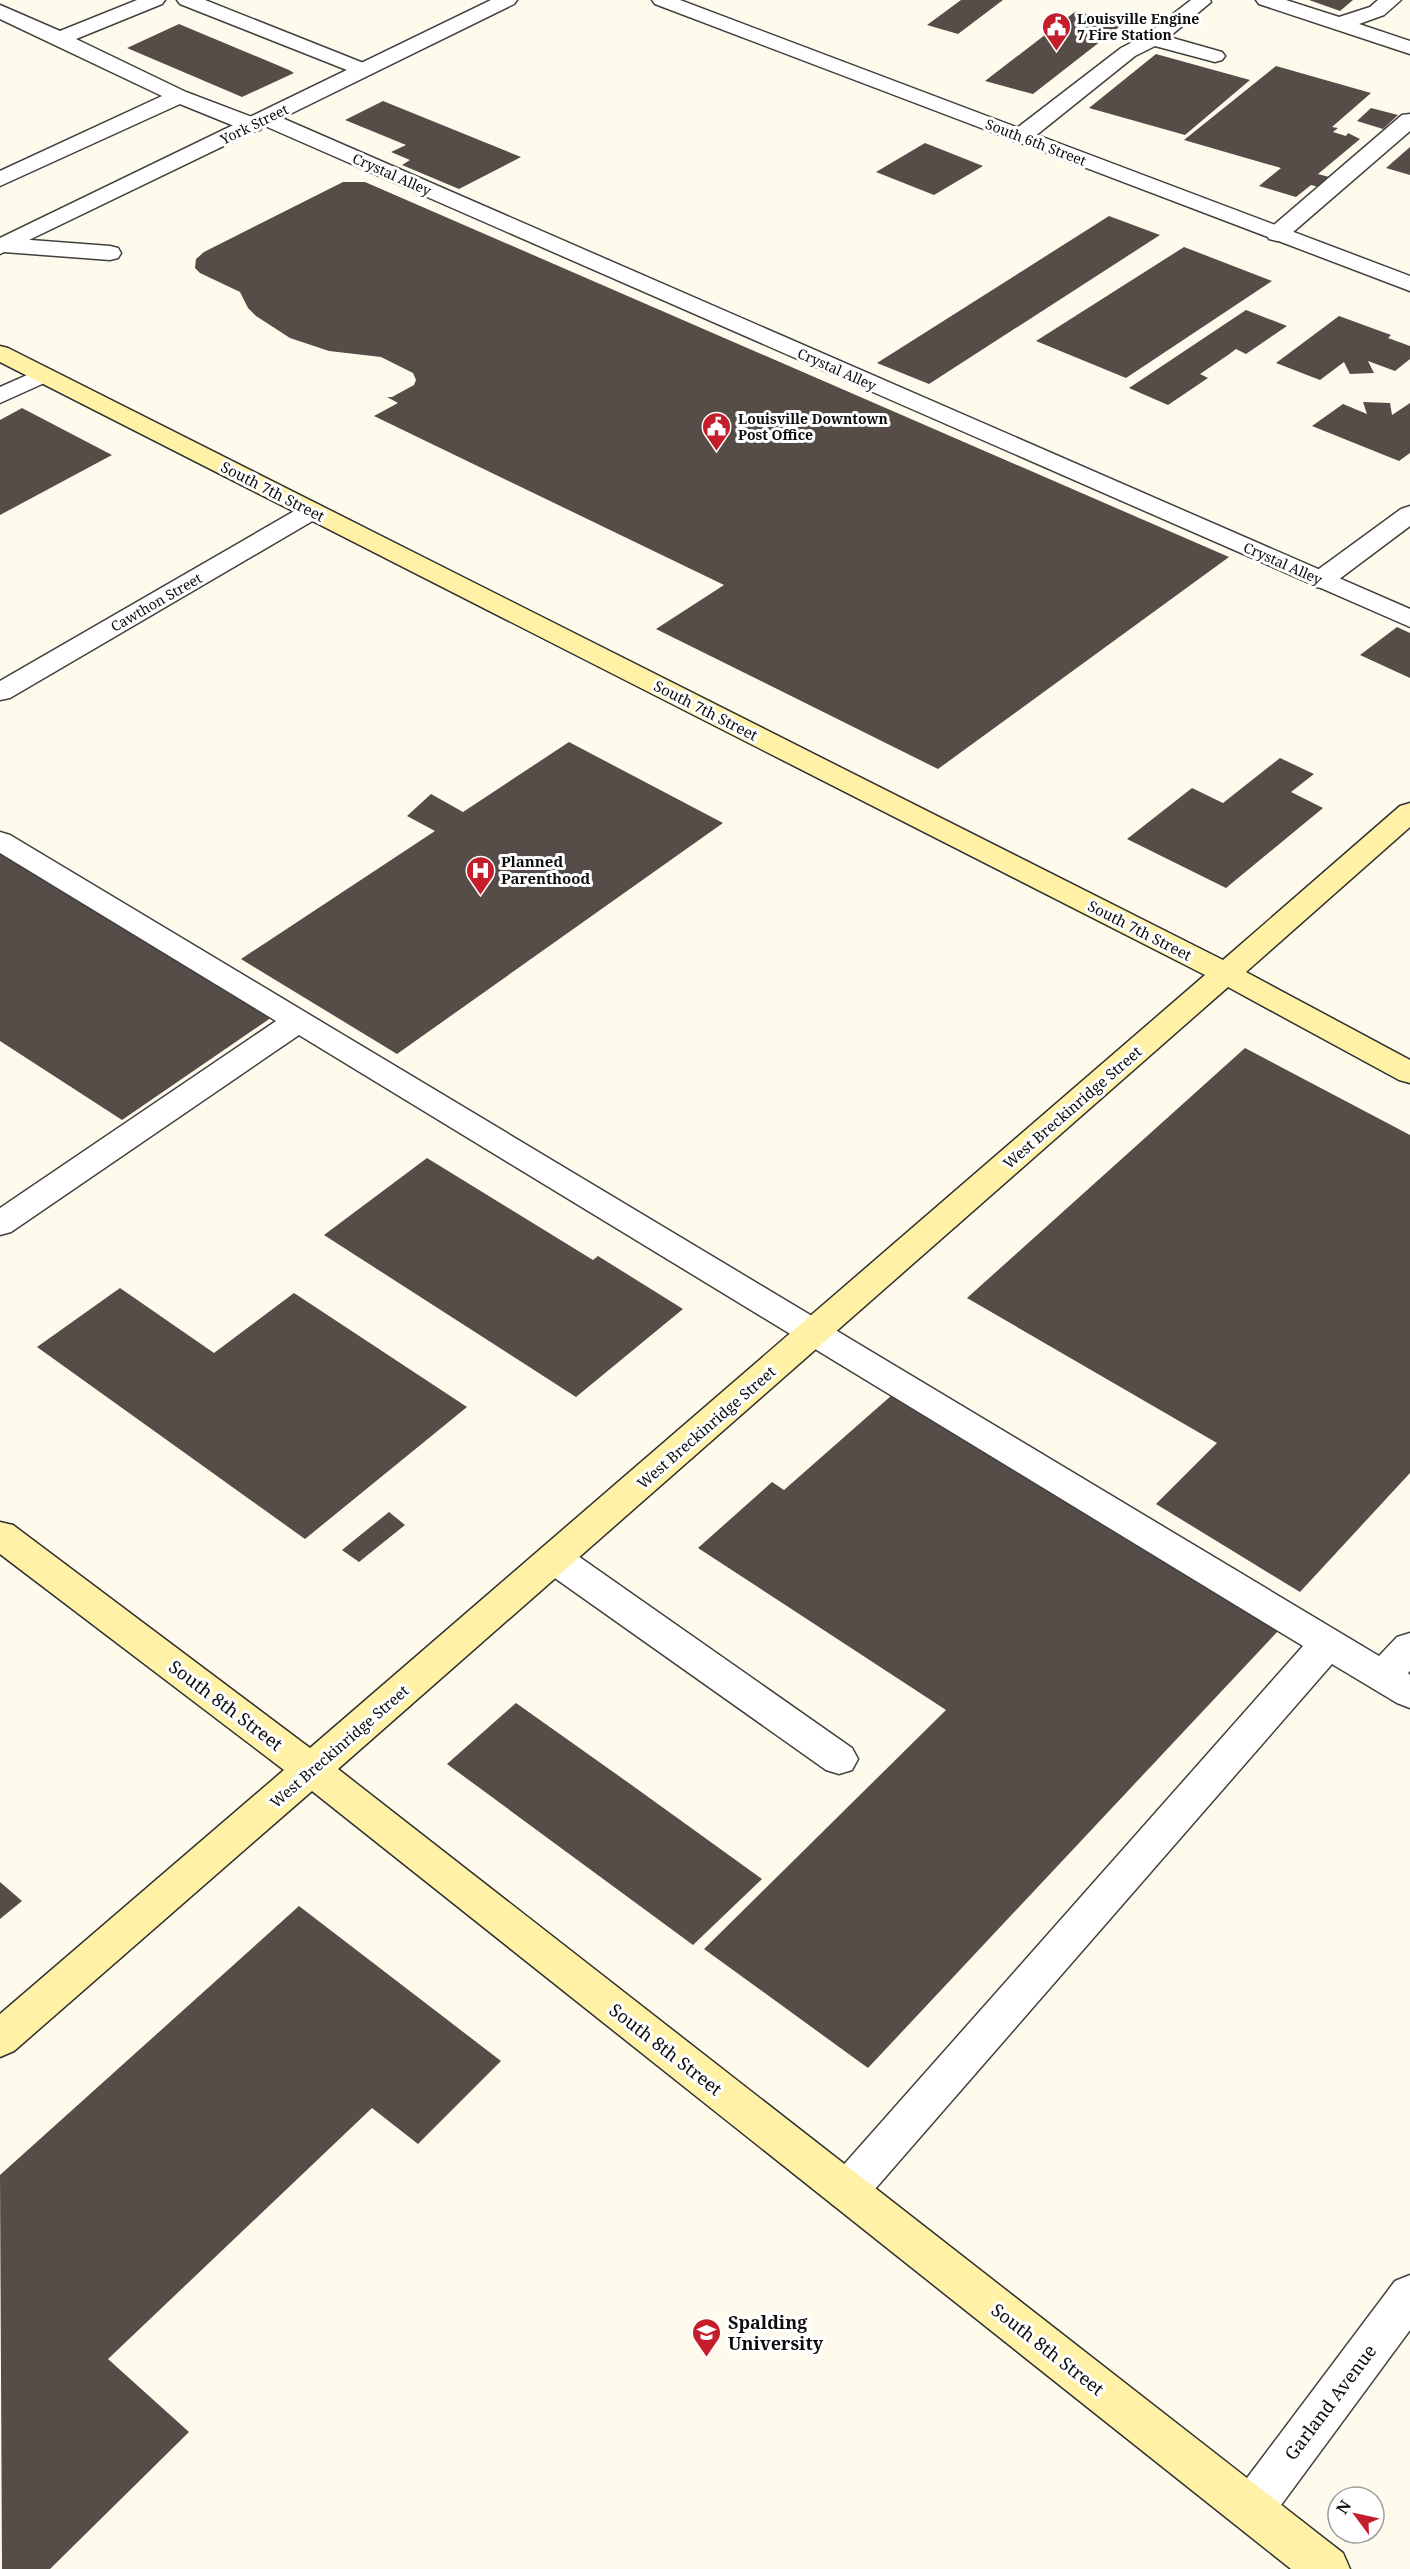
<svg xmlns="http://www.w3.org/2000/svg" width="1410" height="2569" font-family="'Noto Serif',serif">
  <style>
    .building { fill: #564d48 }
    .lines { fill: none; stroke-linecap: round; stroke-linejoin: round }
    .lane-casing { stroke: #404040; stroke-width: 3 }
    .street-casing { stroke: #404040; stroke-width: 3 }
    .secondary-casing { stroke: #2f2f2f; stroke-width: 3 }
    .lane { fill: #fff; fill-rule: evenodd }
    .street { fill: #fff; fill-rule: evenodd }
    .secondary { fill: #fff2a7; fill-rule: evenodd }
    .labels { text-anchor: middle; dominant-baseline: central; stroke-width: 6; stroke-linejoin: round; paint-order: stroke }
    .far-poi-label { font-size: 14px; font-weight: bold; fill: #0d0d0d; stroke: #fff; text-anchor: start }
    .far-street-label { font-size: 14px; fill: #0d0d0d; stroke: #fff }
    .street-label { font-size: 15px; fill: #0d0d0d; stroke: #fff }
    .poi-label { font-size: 15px; font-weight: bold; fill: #0d0d0d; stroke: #fff; text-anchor: start }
    .near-street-label { font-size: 18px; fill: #0d0d0d; stroke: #fff }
    .near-poi-label { font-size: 18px; font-weight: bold; fill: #0d0d0d; stroke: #fff; text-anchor: start }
  </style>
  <rect width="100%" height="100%" fill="#fffbec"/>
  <g class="building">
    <path d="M961,0H1003L958,34L927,25Z"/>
    <path d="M1309,0H1353L1340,11Z"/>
    <path d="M1076,11L1112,21L1117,17L1128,20L1033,94L985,81Z"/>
    <path d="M179,24L289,70L294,73L242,97L127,48Z"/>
    <path d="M1156,54L1250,80L1185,135L1089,108Z"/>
    <path d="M1276,66L1371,93L1332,127L1338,128L1333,132L1346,136L1348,133L1360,139L1318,174L1329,177L1318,187L1311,185L1296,197L1259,186L1281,168L1184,140Z"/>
    <path d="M383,101L521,157L459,189L402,165L410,160L391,152L406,145L345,120Z"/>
    <path d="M1371,108L1398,115L1383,129L1357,121Z"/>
    <path d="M925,143L983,166L934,195L876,172Z"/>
    <path d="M1410,147V175L1386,168Z"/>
    <path d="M343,182H365L1229,557L938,769L656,629L724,585L374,416L398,403L387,397H392L414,385L416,380L413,373L381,357L329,351L290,338L256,316L248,308L240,292L200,273L195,268L196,259L204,252Z"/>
    <path d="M1109,216L1160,235L929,384L877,363Z"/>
    <path d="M1184,247L1272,281L1126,378L1036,341Z"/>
    <path d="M1246,310L1287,326L1246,354L1236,349L1228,355L1200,374L1208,378L1168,405L1129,388Z"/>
    <path d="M1339,316L1391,335L1388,338L1410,346V359L1395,371L1368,361L1374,373L1350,374L1344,362L1320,380L1276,363Z"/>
    <path d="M1363,402L1390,403L1392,415L1410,403V453L1399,461L1312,426L1343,404L1367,414Z"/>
    <path d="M22,408L112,455L0,515V420Z"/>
    <path d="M1397,627L1410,633V678L1360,655Z"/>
    <path d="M569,742L723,823L397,1054L241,959L435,831L407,816L431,794L463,812Z"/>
    <path d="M1280,758L1314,774L1291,792L1323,808L1226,888L1127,839L1192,788L1223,803Z"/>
    <path d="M0,848L275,1015L122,1120L0,1041Z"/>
    <path d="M1245,1048L1410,1135V1473L1300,1592L1156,1504L1217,1443L967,1298Z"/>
    <path d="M427,1158L593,1260L598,1256L683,1309L576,1397L324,1235Z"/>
    <path d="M120,1288L214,1353L294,1293L467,1407L305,1539L37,1347Z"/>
    <path d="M892,1395L1278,1631L868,2068L704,1949L946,1710L698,1548L772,1482L784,1490Z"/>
    <path d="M389,1512L405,1525L359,1562L342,1550Z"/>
    <path d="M516,1703L633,1786L762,1879L693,1945L447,1764Z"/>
    <path d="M0,1882L22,1901L0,1919Z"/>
    <path d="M299,1906L501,2061L418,2144L372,2108L108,2359L189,2432L50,2569H2L0,2175Z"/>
  </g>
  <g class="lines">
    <defs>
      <g id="lane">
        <path d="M137,0H165L162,4L76,39L186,92L260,120L263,125L260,130L252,131L244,130L180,104L0,186V171L162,96L0,19V5L60,31Z"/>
        <path d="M177,0H205L371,66L374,70L371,74L364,76L357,74L180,4Z"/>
        <path d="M1191,0H1210L1211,2L1169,37L1222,52L1225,56L1222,60L1215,62L1155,46L1135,56L1029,141L1021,142L1013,141L1010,136L1013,131L1121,48L1146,35Z"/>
        <path d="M1256,0H1286L1339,17L1370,7L1378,0H1401L1384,15L1359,24L1410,41V54L1259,4Z"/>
        <path d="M1410,114V131L1285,239L1277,241L1269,239L1266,234L1269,229L1402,115Z"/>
        <path d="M4,238L110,246L118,248L121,253L118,258L110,260L4,252L0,251V239Z"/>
        <path d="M43,368L51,370L55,375L51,380L0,403V387Z"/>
        <path d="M1410,506V526L1330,586L1321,588L1312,586L1308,580L1312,574L1401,509Z"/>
        <path d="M0,832L10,835L1379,1656L1397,1637L1410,1633V1671L1408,1673L1410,1675V1708L1397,1703L1332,1664L862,2204L847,2210L832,2204L826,2191L832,2178L1303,1646L299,1035L11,1232L0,1235V1208L276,1021L0,853Z"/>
        <path d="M555,1545L568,1549L852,1748L858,1759L852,1770L839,1774L826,1770L542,1569L537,1559L542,1549Z"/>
      </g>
      <g id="street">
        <path d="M491,0H517L514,4L282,118L1410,609V627L265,126L0,254V238Z"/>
        <path d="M652,0H680L1410,276V291L655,4Z"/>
        <path d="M312,503L321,506L325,511L321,516L10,698L0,700V681L303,506Z"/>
        <path d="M1410,2275V2330L1267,2524L1251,2531L1235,2524L1228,2509L1235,2494L1395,2281Z"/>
      </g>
      <path id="secondary" d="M0,346L8,348L1223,960L1400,806L1410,803V827L1246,972L1410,1060V1083L1399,1080L1228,987L338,1769L1343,2553L1350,2569H1291L312,1791L14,2051L0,2057V2014L284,1770L0,1554V1522L13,1525L310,1748L1205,975L0,362Z"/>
    </defs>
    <use href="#lane" class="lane-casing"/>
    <use href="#street" class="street-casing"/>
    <use href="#secondary" class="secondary-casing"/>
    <use href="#lane" class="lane"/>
    <use href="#street" class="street"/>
    <use href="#secondary" class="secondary"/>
  </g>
  <defs>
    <symbol id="civic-pin" viewBox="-11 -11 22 30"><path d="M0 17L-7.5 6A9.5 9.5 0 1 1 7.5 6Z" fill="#c41d2b" stroke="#fff"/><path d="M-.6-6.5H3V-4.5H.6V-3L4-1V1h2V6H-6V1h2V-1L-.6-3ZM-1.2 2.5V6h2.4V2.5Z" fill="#fff"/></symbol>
    <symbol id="hospital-pin" viewBox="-11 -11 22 30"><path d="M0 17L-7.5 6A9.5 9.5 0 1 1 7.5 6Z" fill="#c41d2b" stroke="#fff"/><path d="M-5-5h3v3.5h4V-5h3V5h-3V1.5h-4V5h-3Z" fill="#fff"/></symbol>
    <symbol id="university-pin" viewBox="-11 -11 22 30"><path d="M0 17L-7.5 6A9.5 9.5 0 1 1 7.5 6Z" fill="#c41d2b" stroke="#fff"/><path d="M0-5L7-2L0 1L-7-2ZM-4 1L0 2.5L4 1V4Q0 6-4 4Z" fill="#fff"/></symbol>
  </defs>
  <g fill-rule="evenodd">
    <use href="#civic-pin" x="1040" y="10" width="33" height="45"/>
    <use href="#civic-pin" x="700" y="410" width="33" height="45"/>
    <use href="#hospital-pin" x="464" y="854" width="33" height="45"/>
    <use href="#university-pin" x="690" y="2316" width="33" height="45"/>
  </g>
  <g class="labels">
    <g class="far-poi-label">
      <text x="1077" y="18">Louisville Engine<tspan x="1077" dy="16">7 Fire Station</tspan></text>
      <text x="738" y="418">Louisville Downtown<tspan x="738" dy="16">Post Office</tspan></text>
    </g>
    <g class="far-street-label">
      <text transform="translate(254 124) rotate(-26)">York Street</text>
      <text transform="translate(1036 142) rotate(21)">South 6th Street</text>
      <text transform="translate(392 174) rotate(24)">Crystal Alley</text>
      <text transform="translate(837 369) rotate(24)">Crystal Alley</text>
      <text transform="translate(1283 563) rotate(24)">Crystal Alley</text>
      <text transform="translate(156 602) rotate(-30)">Cawthon Street</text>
    </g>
    <g class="street-label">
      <text transform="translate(273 491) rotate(27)">South 7th Street</text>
      <text transform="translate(706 710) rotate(27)">South 7th Street</text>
      <text transform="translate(1140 930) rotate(27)">South 7th Street</text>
      <text transform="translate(1072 1107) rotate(-41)">West Breckinridge Street</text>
      <text transform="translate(706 1427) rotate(-41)">West Breckinridge Street</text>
      <text transform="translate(339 1746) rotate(-41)">West Breckinridge Street</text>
    </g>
    <g class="poi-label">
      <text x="501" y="861">Planned<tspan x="501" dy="17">Parenthood</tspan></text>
    </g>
    <g class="near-street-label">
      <text transform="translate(226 1705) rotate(37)">South 8th Street</text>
      <text transform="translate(666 2049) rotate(38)">South 8th Street</text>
      <text transform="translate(1048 2349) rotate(38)">South 8th Street</text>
      <text transform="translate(1330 2402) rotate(-53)">Garland Avenue</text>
    </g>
    <g class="near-poi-label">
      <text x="728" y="2322">Spalding<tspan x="728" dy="21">University</tspan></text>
    </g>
  </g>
  <g transform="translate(1356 2515) rotate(303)"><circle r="28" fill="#ffffff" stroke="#9e9e9e" stroke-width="1.5"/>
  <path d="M0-4.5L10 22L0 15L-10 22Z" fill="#c41d2b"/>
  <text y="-9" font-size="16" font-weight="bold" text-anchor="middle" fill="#0d0d0d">N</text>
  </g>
</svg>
